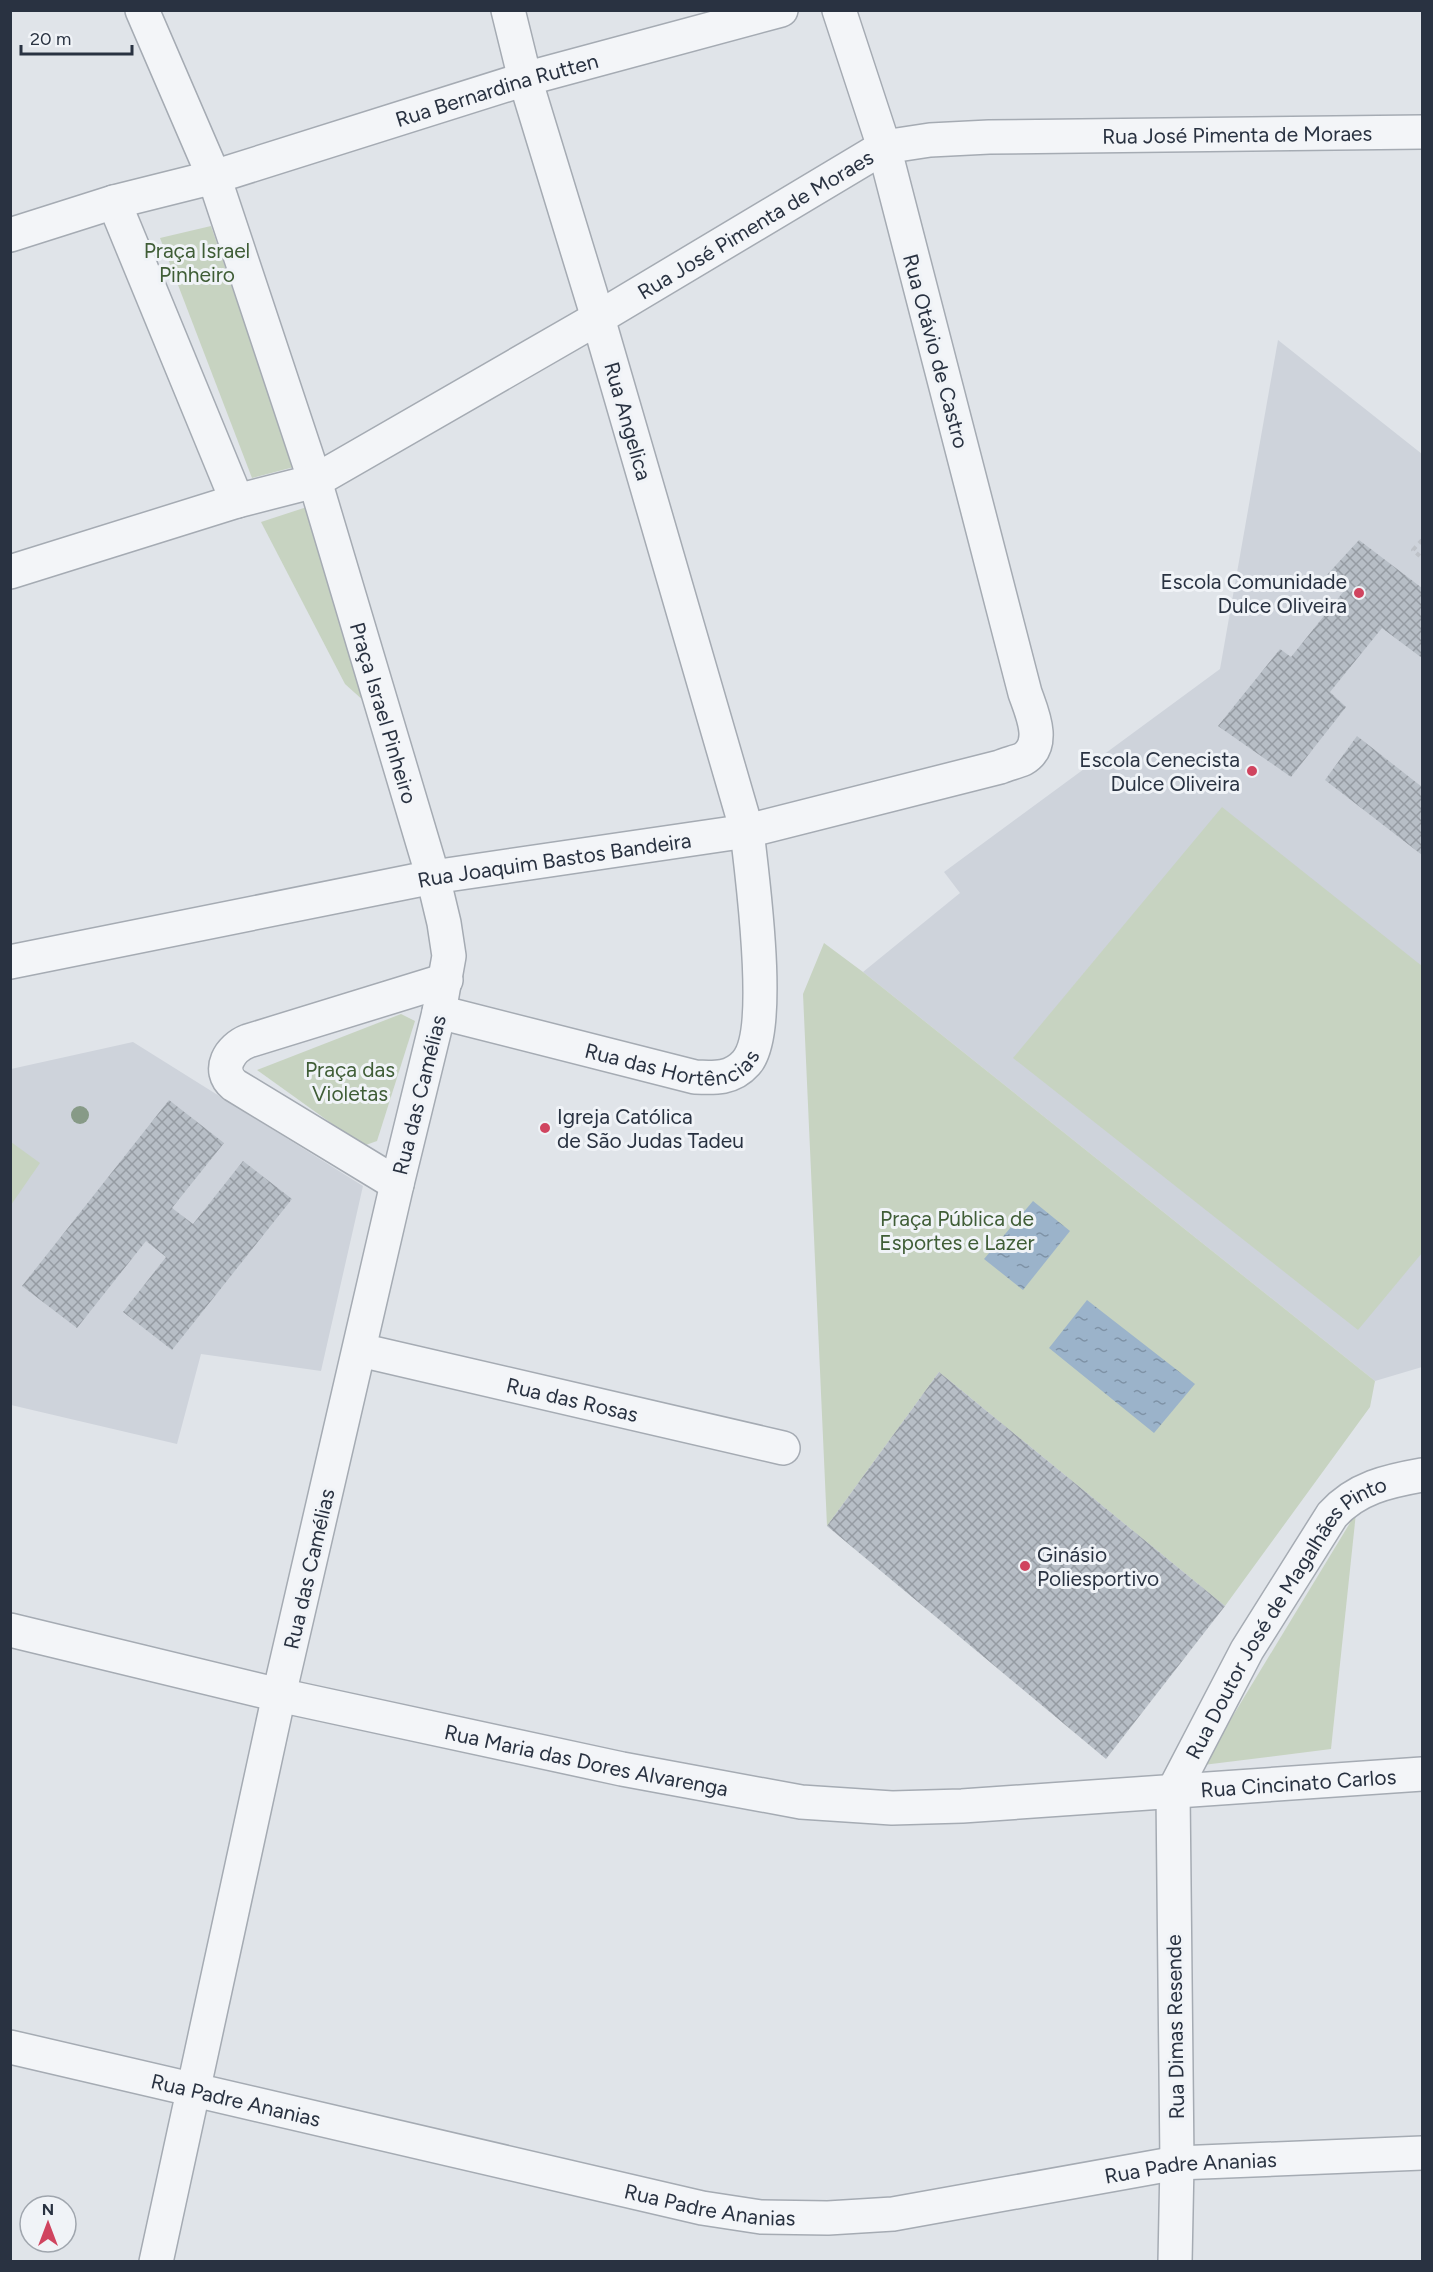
<svg xmlns="http://www.w3.org/2000/svg" width="1433" height="2272" font-family="Figtree,sans-serif">
  <style>
    .built { fill: #ced3db }
    .park { fill: #c7d3c1 }
    .water { fill: url(#water-ripples) }
    .building { fill: url(#building-cross-hatch) }
    .lines { fill: none; stroke-linecap: round; stroke-linejoin: round }
    .minor-casing { stroke: #a5abb3; stroke-width: 36 }
    .tertiary-casing { stroke: #a5abb3; stroke-width: 36 }
    .path { stroke: #bec2c8; stroke-width: 4; stroke-dasharray: 4.5 4.5; stroke-linecap: butt }
    .minor { stroke: #f3f5f8; stroke-width: 33 }
    .tertiary { stroke: #f3f5f8; stroke-width: 33 }
    .tree { fill: #879a87 }
    .poi-dot { fill: #d0445f; stroke: #f0f3f7; stroke-width: 2 }
    .labels { text-anchor: middle; dominant-baseline: central; stroke-width: 6; stroke-linejoin: round; paint-order: stroke }
    .street-label { font-size: 21px; fill: #293241; stroke: #f0f3f7 }
    .park-label { font-size: 21px; fill: #3f5d36; stroke: #f0f3f7 }
    .poi-label { font-size: 21px; fill: #293241; stroke: #f0f3f7; text-anchor: end }
  </style>
  <defs>
    <pattern id="water-ripples" width="26" height="14" patternUnits="userSpaceOnUse" patternTransform="scale(1.5)"><rect width="26" height="14" fill="#9bb3ca"/><path d="M2 4q2-2 4 0t4 0M15 11q2-2 4 0t4 0" fill="none" stroke="#7e92a6"/></pattern>
    <pattern id="building-cross-hatch" width="8" height="8" patternUnits="userSpaceOnUse" patternTransform="scale(1.5)"><rect width="8" height="8" fill="#b7bec6"/><path d="M0 0l8 8M0 8l8-8" fill="none" stroke="#959ba2"/></pattern>
  </defs>
  <rect width="100%" height="100%" fill="#e0e4e9"/>
  <g class="built">
    <path d="M1278,340L1422,454V1367L1375,1381L863,972L960,893L944,872L1220,669Z"/>
    <path d="M133,1042L363,1186L321,1371L201,1354L177,1444L11,1405V1069Z"/>
  </g>
  <g class="park">
    <path d="M211,226L294,467L252,478L160,238Z"/>
    <path d="M313,505L365,702L345,684L261,522Z"/>
    <path d="M1222,807L1422,966V1253L1358,1330L1013,1058Z"/>
    <path d="M824,943L863,972L1375,1381L1370,1407L1225,1606L939,1372L827,1526L803,994Z"/>
    <path d="M401,1014L415,1021L377,1141L363,1146L257,1070Z"/>
    <path d="M11,1142L40,1163L11,1205Z"/>
    <path d="M1356,1513L1331,1749L1203,1765Z"/>
  </g>
  <g class="water">
    <path d="M1033,1201L1070,1231L1023,1290L984,1259Z"/>
    <path d="M1087,1300L1195,1384L1154,1433L1049,1348Z"/>
  </g>
  <g class="building">
    <path d="M1359,540L1422,588V658L1382,628L1330,692L1346,707L1291,777L1218,726L1280,649L1291,657L1344,591L1325,577Z"/>
    <path d="M1357,736L1422,787V855L1325,780Z"/>
    <path d="M169,1100L224,1143L172,1208L193,1224L243,1161L292,1199L172,1350L123,1312L166,1257L146,1241L77,1328L22,1286Z"/>
    <path d="M939,1372L1225,1606L1106,1759L827,1526Z"/>
  </g>
  <g class="lines">
    <defs>
      <g id="minor">
        <path id="s1" d="M142,10L214,177L315,481L433,877L444,923L449,956L439,1012L397,1184L279,1695L156,2262"/>
        <path d="M114,202L237,501"/>
        <path id="s2" d="M10,572L237,501L315,481L598,318L884,147L930,140L989,137L1422,132"/>
        <path id="s3" d="M10,962L433,877L747,831L1000,767C1007,764 1016,762 1023,759C1047,745 1032,713 1025,693L884,147L839,10"/>
        <path id="s4" d="M439,1012L695,1077C715,1078 732,1079 746,1063C774,1032 752,876 747,831L598,318L525,79L508,10"/>
        <path d="M397,1184L234,1085C216,1070 230,1048 248,1041L446,980"/>
        <path id="s5" d="M360,1350L783,1448"/>
        <path id="s6" d="M10,1630L279,1695L622,1769L801,1802L892,1808L962,1806L1422,1774"/>
        <path id="s7" d="M10,2047L702,2208L761,2217L828,2218L893,2214L1177,2163L1422,2153"/>
        <path id="s8" d="M1175,2262L1177,2163L1173,1792L1247,1650L1332,1515C1356,1488 1388,1481 1422,1475"/>
      </g>
      <g id="tertiary">
        <path id="s9" d="M10,235L114,202L214,177L525,79L781,10"/>
      </g>
    </defs>
    <use href="#minor" class="minor-casing"/>
    <use href="#tertiary" class="tertiary-casing"/>
    <path class="path" d="M1422,540L1413,550L1422,558"/>
    <use href="#minor" class="minor"/>
    <use href="#tertiary" class="tertiary"/>
  </g>
  <circle class="tree" cx="80" cy="1115" r="9"/>
  <g class="poi-dot">
    <circle cx="1359" cy="593" r="6"/>
    <circle cx="1252" cy="771" r="6"/>
    <circle cx="545" cy="1128" r="6"/>
    <circle cx="1025" cy="1566" r="6"/>
  </g>
  <g class="labels">
    <g class="street-label">
      <text stroke="none"><textPath href="#s9" startOffset="508">Rua Bernardina Rutten</textPath></text>
      <text stroke="none"><textPath href="#s2" startOffset="1332">Rua José Pimenta de Moraes</textPath></text>
      <text stroke="none"><textPath href="#s2" startOffset="828">Rua José Pimenta de Moraes</textPath></text>
      <text transform="translate(936 351) rotate(75)">Rua Otávio de Castro</text>
      <text transform="translate(628 421) rotate(74)">Rua Angelica</text>
      <text stroke="none"><textPath href="#s1" startOffset="744">Praça Israel Pinheiro</textPath></text>
      <text stroke="none"><textPath href="#s3" startOffset="554">Rua Joaquim Bastos Bandeira</textPath></text>
      <text stroke="none"><textPath href="#s4" startOffset="242">Rua das Hortências</textPath></text>
      <text transform="translate(419 1095) rotate(-76)">Rua das Camélias</text>
      <text stroke="none"><textPath href="#s5" startOffset="218">Rua das Rosas</textPath></text>
      <text transform="translate(309 1569) rotate(-77)">Rua das Camélias</text>
      <text stroke="none"><textPath href="#s8" startOffset="681">Rua Doutor José de Magalhães Pinto</textPath></text>
      <text stroke="none"><textPath href="#s6" startOffset="591">Rua Maria das Dores Alvarenga</textPath></text>
      <text stroke="none"><textPath href="#s6" startOffset="1308">Rua Cincinato Carlos</textPath></text>
      <text transform="translate(1175 2027) rotate(-91)">Rua Dimas Resende</text>
      <text stroke="none"><textPath href="#s7" startOffset="232">Rua Padre Ananias</textPath></text>
      <text stroke="none"><textPath href="#s7" startOffset="1204">Rua Padre Ananias</textPath></text>
      <text stroke="none"><textPath href="#s7" startOffset="718">Rua Padre Ananias</textPath></text>
    </g>
    <g class="park-label">
      <text x="197" y="250">Praça Israel<tspan x="197" dy="24">Pinheiro</tspan></text>
      <text x="350" y="1069">Praça das<tspan x="350" dy="24">Violetas</tspan></text>
      <text x="957" y="1218">Praça Pública de<tspan x="957" dy="24">Esportes e Lazer</tspan></text>
    </g>
    <g class="poi-label">
      <text x="1347" y="581">Escola Comunidade<tspan x="1347" dy="24">Dulce Oliveira</tspan></text>
      <text x="1240" y="759">Escola Cenecista<tspan x="1240" dy="24">Dulce Oliveira</tspan></text>
      <text x="557" y="1116" text-anchor="start">Igreja Católica<tspan x="557" dy="24">de São Judas Tadeu</tspan></text>
      <text x="1037" y="1554" text-anchor="start">Ginásio<tspan x="1037" dy="24">Poliesportivo</tspan></text>
    </g>
  </g>
  <rect width="1433" height="2272" fill="none" stroke="#293241" stroke-width="24"/>
  <g transform="translate(48 2224)"><circle r="28" fill="#f0f3f7" stroke="#a0a6ae" stroke-width="1.5"/>
  <path d="M0-4.5L10 22L0 15L-10 22Z" fill="#d0445f"/>
  <text y="-9" font-size="16" font-weight="bold" text-anchor="middle" fill="#293241">N</text>
  </g>
  <path d="M21 45v9h111v-9" fill="none" stroke="#293241" stroke-width="3"/>
  <text x="30" y="45" font-size="18" fill="#293241" stroke="#f0f3f7" stroke-width="4.5" paint-order="stroke">20 m</text>
</svg>
